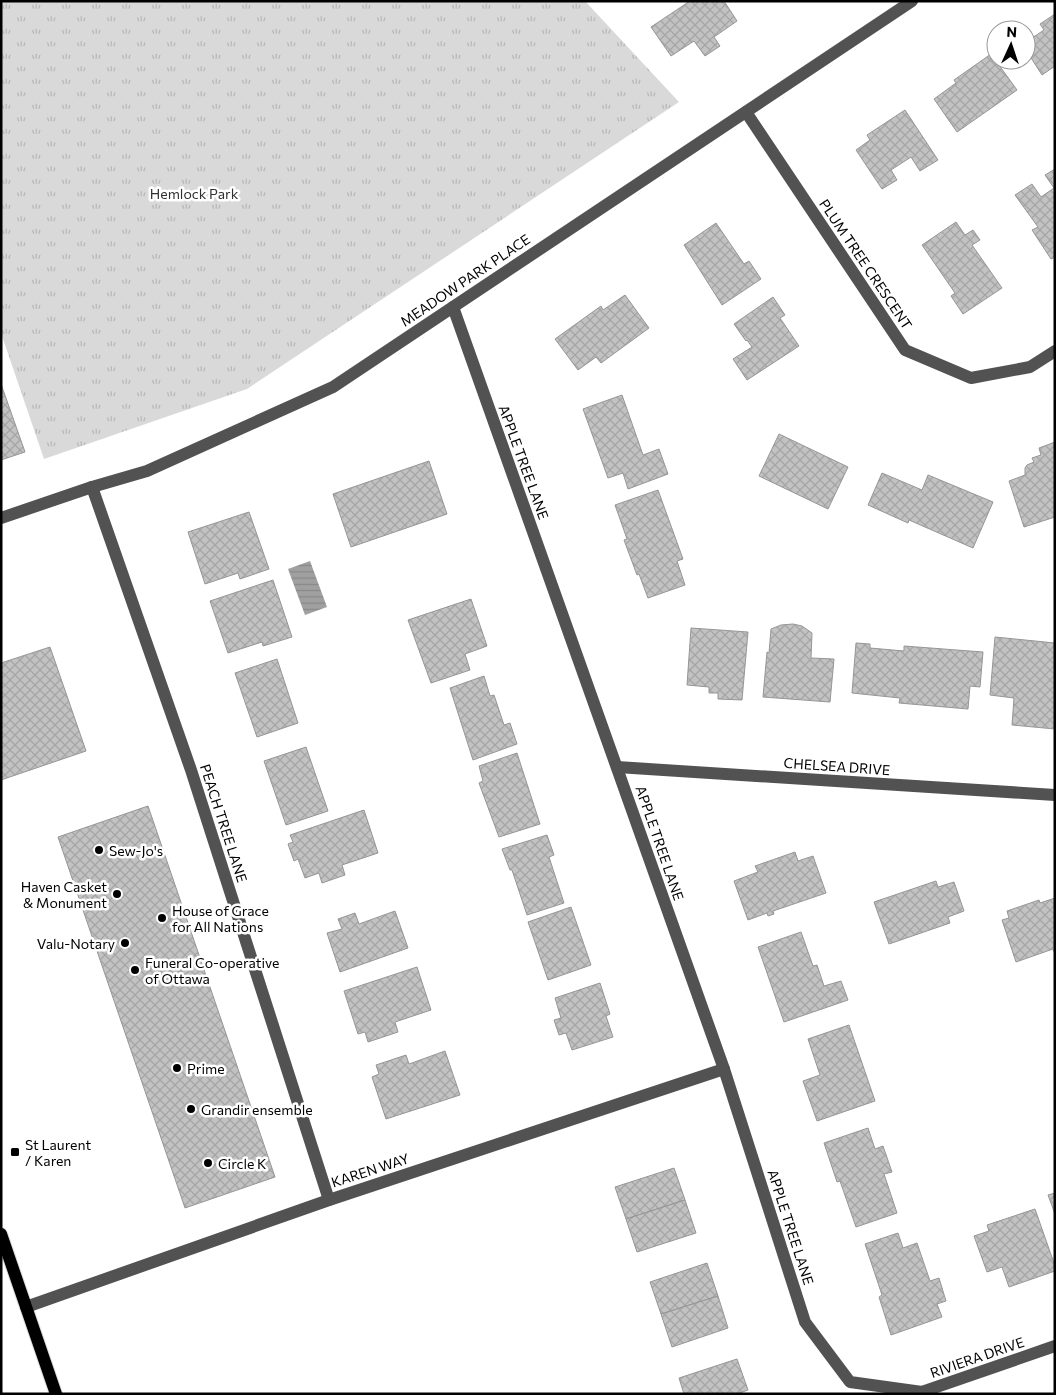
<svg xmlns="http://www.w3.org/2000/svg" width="1056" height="1395" font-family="Commissioner,sans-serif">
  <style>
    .park { fill: url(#park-tufts) }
    .water { fill: url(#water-rules) }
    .building { fill: url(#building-cross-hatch); stroke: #969696 }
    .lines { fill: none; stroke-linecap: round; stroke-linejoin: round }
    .major-casing { stroke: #dbdbdb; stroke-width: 14 }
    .minor { stroke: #525252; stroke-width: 12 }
    .major { stroke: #000; stroke-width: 12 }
    .poi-dot { fill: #000; stroke: #fff; stroke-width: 2 }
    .labels { text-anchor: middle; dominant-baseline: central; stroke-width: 5; stroke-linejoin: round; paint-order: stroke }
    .park-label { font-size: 14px; fill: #303030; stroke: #fff }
    .street-label { font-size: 14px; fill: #000; stroke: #fff }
    .poi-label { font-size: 14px; fill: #000; stroke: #fff; text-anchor: start }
  </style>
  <defs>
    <pattern id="park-tufts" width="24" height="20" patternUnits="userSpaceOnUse" patternTransform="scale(1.25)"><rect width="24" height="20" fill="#d9d9d9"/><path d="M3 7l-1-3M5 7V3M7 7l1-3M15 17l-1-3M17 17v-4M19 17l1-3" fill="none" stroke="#b8b8b8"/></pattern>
    <pattern id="water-rules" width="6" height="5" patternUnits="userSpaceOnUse" patternTransform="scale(1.25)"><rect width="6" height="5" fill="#a0a0a0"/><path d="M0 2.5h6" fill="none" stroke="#888"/></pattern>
    <pattern id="building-cross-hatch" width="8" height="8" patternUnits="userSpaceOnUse" patternTransform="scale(1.25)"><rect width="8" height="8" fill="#c2c2c2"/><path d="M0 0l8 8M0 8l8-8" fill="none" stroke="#a5a5a5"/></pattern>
  </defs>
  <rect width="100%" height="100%" fill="#fff"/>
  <path class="park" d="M1,1H585L679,102L247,389L44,459L1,333Z"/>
  <path class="water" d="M310,561L327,607L305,615L288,569Z"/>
  <g class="building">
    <path d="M690,1H724L737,21L714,37L720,46L705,56L694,41L671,56L651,27Z"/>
    <path d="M1055,14V66L1042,75L1026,50V42L1044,30L1040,24Z"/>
    <path d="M991,54L1017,90L957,132L934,99L956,83L954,80Z"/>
    <path d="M905,110L938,160L920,171L911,157L891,170L897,180L882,189L856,150L870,140L867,135Z"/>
    <path d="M1055,169V257L1051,259L1032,230L1038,227L1015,195L1032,184L1041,197L1054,188L1045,175Z"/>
    <path d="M956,222L965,235L973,230L980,240L972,245L1002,288L963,314L951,296L955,293L922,245Z"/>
    <path d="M716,223L744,264L749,261L761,279L722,305L684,245Z"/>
    <path d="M625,295L649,328L601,363L596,357L578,370L555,339L601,306L603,310Z"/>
    <path d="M773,297L785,315L780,318L799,346L747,380L733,359L752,347L747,340L746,341L734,324Z"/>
    <path d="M1,384L25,452L1,460Z"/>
    <path d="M622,395L643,455L659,449L668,474L628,489L623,473L608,478L583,409Z"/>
    <path d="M779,434L848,467L828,509L759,476Z"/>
    <path d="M1055,442V517L1024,527L1009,481L1025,475V468L1027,465L1034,462L1032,458L1041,455L1039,448Z"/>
    <path d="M429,461L447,514L351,547L333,494Z"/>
    <path d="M882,473L922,490L928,475L993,502L973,548L909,520L908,523L868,505Z"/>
    <path d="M658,490L683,559L677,561L685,585L648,598L639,574L637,575L624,540L627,539L615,505Z"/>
    <path d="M249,512L269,569L240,579L238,573L205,584L188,532Z"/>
    <path d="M273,580L292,637L263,646L262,642L228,653L210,601Z"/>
    <path d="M471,599L487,646L465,654L470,670L431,683L408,620Z"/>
    <path d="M793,624L802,626L812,633L811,658L834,659L830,702L763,697L767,652L769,653L771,629L781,625Z"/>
    <path d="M691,628L748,632L742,700L718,699V693H709V687L687,685Z"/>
    <path d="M995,637L1055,643V729L1012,725L1014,698L990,695Z"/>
    <path d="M856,643L870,644V648L904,651V646L983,652L980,687L970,686L968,709L899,703L900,698L852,693Z"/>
    <path d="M50,647L86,751L1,780V663Z"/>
    <path d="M277,659L298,723L257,737L235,673Z"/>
    <path d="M484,676L490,696L494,695L504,725L510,723L517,744L473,760L450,688Z"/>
    <path d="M306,747L328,811L286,825L264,761Z"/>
    <path d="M517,753L540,824L499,837L479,783L483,781L479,766Z"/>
    <path d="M148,806L275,1177L185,1208L58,837Z"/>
    <path d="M364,810L378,853L342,865L345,875L322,883L319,873L305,878L298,859L294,861L288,844L293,842L290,835Z"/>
    <path d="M547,835L554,855L549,857L564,903L527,915L512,870H510L502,849Z"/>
    <path d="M795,852L798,861L813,856L826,893L773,911L774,914L768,916L767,913L748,920L734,881L758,872L755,866Z"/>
    <path d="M936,881L938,887L954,882L964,911L948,917L950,923L889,944L874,902Z"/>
    <path d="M1055,898V954L1053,949L1016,962L1002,920L1009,918L1007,911L1039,900L1040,903Z"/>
    <path d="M571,907L591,965L548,980L528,922Z"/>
    <path d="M395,911L408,948L340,972L327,933L342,929L338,919L355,913L359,924Z"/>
    <path d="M801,932L813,966L817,965L824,986L841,981L848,1000L784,1022L758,947Z"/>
    <path d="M417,967L431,1010L395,1022L398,1032L368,1042L365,1032L358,1034L344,991Z"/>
    <path d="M600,983L610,1014L606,1016L613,1037L572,1050L566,1033L559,1035L554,1020L561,1018L555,998Z"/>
    <path d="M849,1025L875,1101L817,1121L803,1081L820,1075L808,1039Z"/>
    <path d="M445,1051L460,1095L386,1119L372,1077L379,1074L376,1065L406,1055L409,1064Z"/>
    <path d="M868,1128L875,1149L883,1146L892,1172L884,1174L897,1213L856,1227L840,1181L837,1182L824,1143Z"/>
    <path d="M674,1168L685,1200L626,1219L615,1187Z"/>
    <path d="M1055,1193V1214L1048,1195Z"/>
    <path d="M685,1200L696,1233L637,1252L626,1219Z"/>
    <path d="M1035,1209L1055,1266V1271L1009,1287L1002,1267L987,1272L974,1236L989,1231L987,1225Z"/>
    <path d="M898,1233L903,1248L917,1243L930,1281L939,1278L946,1301L937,1304L942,1317L891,1335L879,1297L882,1295L865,1244Z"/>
    <path d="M707,1263L718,1296L661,1314L650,1282Z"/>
    <path d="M718,1296L728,1328L672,1347L661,1314Z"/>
    <path d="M737,1359L748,1390L737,1394H684L679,1378Z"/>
  </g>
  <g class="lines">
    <defs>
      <path id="major" d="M1,1234L56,1394"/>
    </defs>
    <use href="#major" class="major-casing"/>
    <g class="minor">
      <path d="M746,112L905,350L971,378L1030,367L1055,351"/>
      <path d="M453,307L724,1069L805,1322L850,1382L922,1392L1055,1346"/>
      <path d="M92,487L191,770L329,1200"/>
      <path d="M1,518L92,487L147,471L333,387L912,1"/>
      <path d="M617,767L1055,795"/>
      <path d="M26,1307L329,1200L724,1069"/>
    </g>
    <use href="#major" class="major"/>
  </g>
  <g class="poi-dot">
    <circle cx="99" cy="850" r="5"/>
    <circle cx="117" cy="894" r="5"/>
    <circle cx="162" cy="918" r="5"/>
    <circle cx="125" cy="943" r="5"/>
    <circle cx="135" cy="970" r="5"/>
    <circle cx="177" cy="1068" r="5"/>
    <circle cx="191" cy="1109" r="5"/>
    <rect x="10" y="1147" width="10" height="10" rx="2.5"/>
    <circle cx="208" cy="1163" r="5"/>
  </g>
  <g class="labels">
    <g class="park-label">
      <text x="194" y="193">Hemlock Park</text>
    </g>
    <g class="street-label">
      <text transform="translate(866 264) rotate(56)">PLUM TREE CRESCENT</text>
      <text transform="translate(465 280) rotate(-34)">MEADOW PARK PLACE</text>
      <text transform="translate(524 462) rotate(70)">APPLE TREE LANE</text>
      <text transform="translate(837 766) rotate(4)">CHELSEA DRIVE</text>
      <text transform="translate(224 823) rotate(72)">PEACH TREE LANE</text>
      <text transform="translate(660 843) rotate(71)">APPLE TREE LANE</text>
      <text transform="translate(370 1170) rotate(-18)">KAREN WAY</text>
      <text transform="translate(791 1227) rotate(72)">APPLE TREE LANE</text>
      <text transform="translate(977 1357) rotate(-19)">RIVIERA DRIVE</text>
    </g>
    <g class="poi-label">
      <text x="109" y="850">Sew-Jo's</text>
      <text x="107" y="886" text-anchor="end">Haven Casket<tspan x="107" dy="16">&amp; Monument</tspan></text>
      <text x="172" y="910">House of Grace<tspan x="172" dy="16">for All Nations</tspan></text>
      <text x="115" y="943" text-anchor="end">Valu-Notary</text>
      <text x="145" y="962">Funeral Co-operative<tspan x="145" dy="16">of Ottawa</tspan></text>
      <text x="187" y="1068">Prime</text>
      <text x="201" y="1109">Grandir ensemble</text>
      <text x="25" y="1144">St Laurent<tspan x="25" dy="16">/ Karen</tspan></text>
      <text x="218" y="1163">Circle K</text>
    </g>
  </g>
  <rect width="1056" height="1395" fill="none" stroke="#000000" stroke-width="5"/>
  <g transform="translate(1011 45) rotate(3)"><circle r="24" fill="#ffffff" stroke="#999999"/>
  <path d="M0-4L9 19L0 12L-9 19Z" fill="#000000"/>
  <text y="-8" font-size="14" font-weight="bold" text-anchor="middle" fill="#000000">N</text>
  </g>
</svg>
